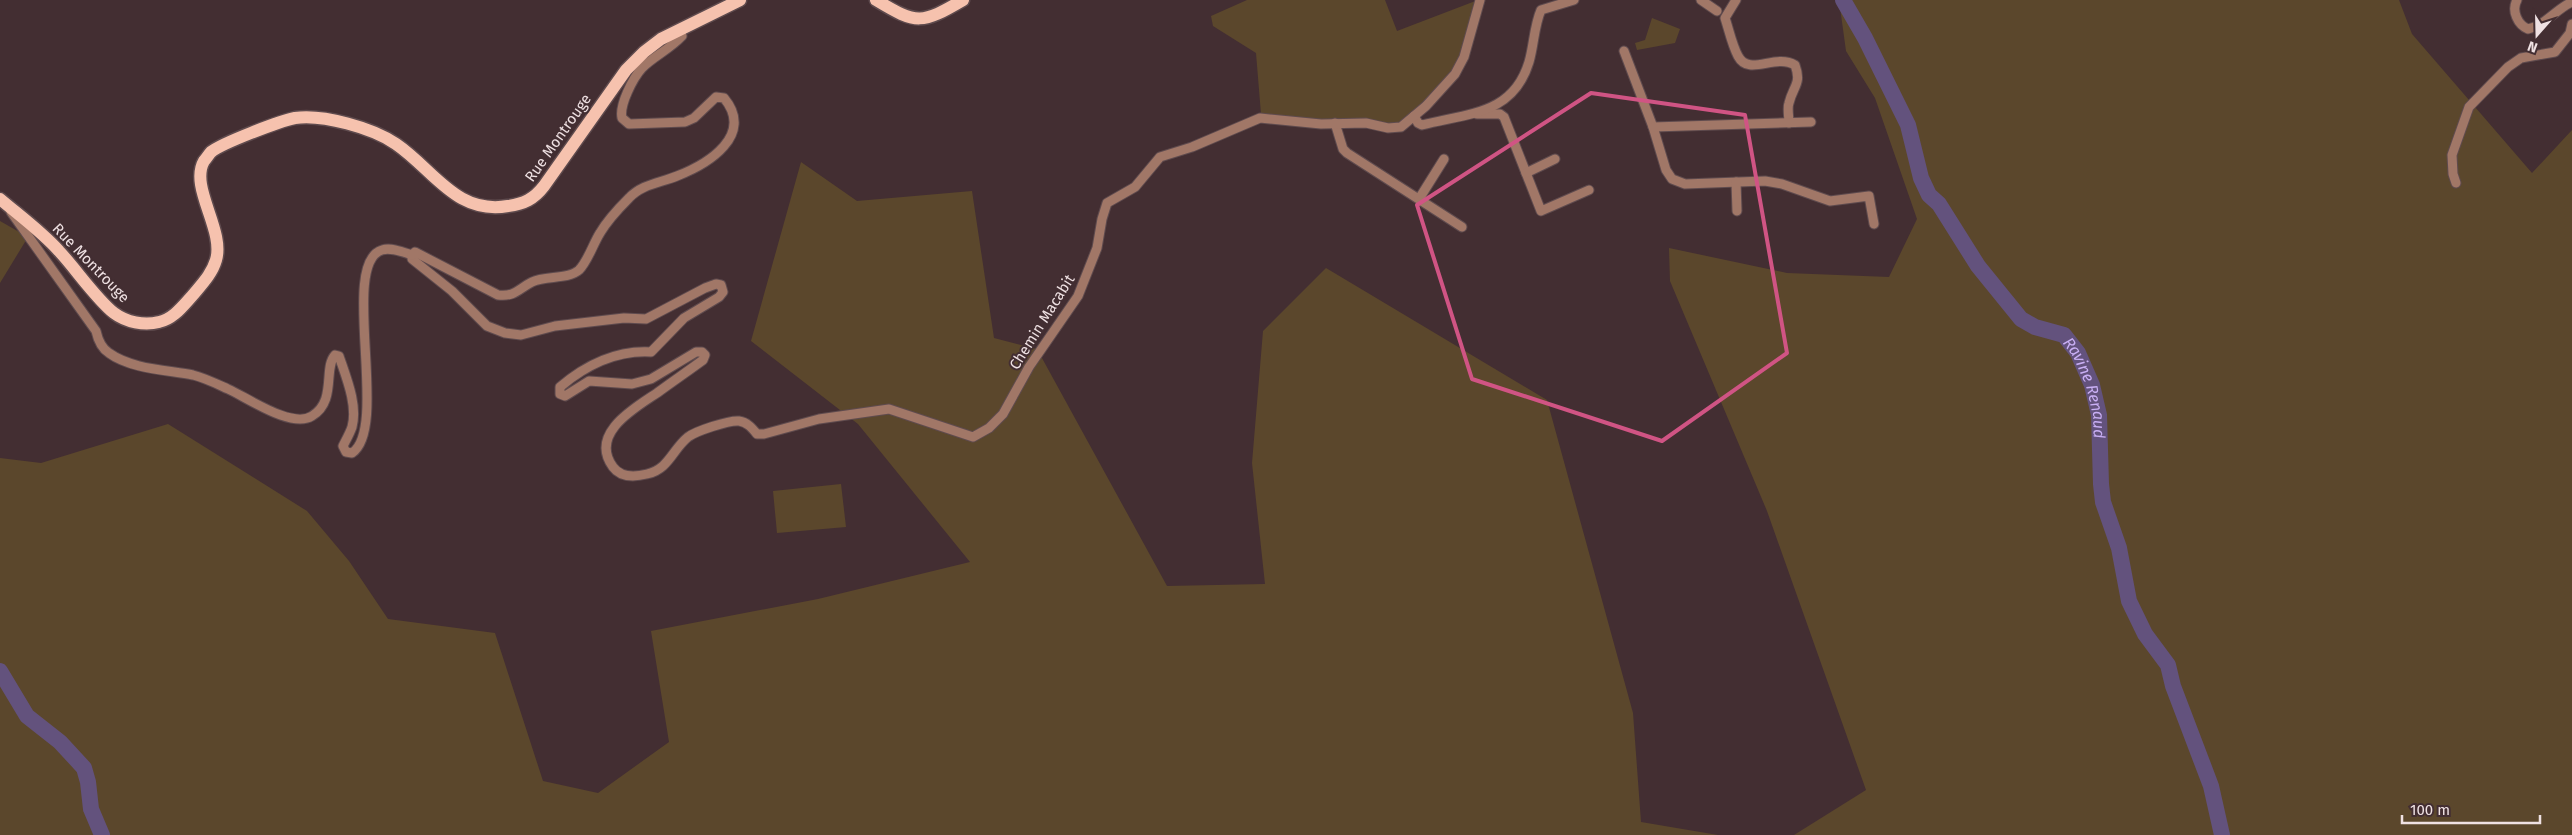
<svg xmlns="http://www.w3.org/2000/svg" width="2572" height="835" font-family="'Fira Sans',sans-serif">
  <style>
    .green { fill: #5b472c }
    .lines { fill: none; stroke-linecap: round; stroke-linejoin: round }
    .river { stroke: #63527d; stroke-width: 16 }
    .minor-casing { stroke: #5f4b4e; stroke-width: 11 }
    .primary-casing { stroke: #5f4b4e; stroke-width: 15 }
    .minor { stroke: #a17767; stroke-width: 9 }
    .primary { stroke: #f6c2ae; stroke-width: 12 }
    .marked { fill: none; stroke: #d05484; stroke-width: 4; stroke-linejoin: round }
    .labels { text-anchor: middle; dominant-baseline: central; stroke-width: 4; stroke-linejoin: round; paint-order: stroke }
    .street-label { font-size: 15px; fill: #efe1e3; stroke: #432e32 }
    .water-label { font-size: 16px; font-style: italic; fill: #c9aff4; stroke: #432e32 }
  </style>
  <rect width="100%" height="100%" fill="#432e32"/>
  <g class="green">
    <path d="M1247,0H1385L1397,31L1478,0L1455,74L1401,127L1321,124L1261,114L1256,53L1213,26L1211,16Z"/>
    <path d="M1839,0H2399L2412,34L2532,173L2572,130V835H1794L1866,790L1767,511L1670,281L1669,248L1787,273L1889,277L1917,219L1875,98L1846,51Z"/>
    <path d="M1652,18L1680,29L1675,43L1637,50L1635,43L1645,40Z"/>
    <path d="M801,162L857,201L972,191L994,338L1037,349L1167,586L1265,584L1252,463L1263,331L1326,268L1547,400L1633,713L1641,822L1718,835H0V458L41,463L168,424L307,511L349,561L388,619L495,633L543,781L598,793L669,742L651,631L818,599L970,562L858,424L751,341Z"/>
    <path d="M0,221L28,237L0,283Z"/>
    <path d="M841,484L846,527L777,533L773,491Z"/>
  </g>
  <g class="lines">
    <g class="river">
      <path id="s1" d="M1843,0L1865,38L1908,125L1921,178L1929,195L1939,204L1978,266L2021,319L2035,327L2064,335L2078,353L2092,385L2099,415L2101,484L2103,502L2119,548L2129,601L2145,634L2168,665L2173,686L2211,786L2222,835"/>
      <path d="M0,671L27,716L60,742L84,768L88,782L91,809L102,835"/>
    </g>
    <defs>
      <g id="minor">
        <path d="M1701,0L1717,11"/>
        <path d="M1736,0L1725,18C1729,30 1732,45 1738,56C1749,77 1775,53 1795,65C1802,84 1793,86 1789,103C1787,108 1789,117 1789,123"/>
        <path d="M2517,0C2511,11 2518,25 2528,29C2546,25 2556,9 2572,2"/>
        <path d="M1624,51L1653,127L1666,170L1672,179L1685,184L1765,181L1782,184L1830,201L1869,196L1874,224"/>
        <path d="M1477,114H1500L1504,117L1541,211L1589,190"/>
        <path d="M1414,116L1418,123L1422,125C1468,113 1513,115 1529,62C1534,45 1534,26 1541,10L1574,0"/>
        <path d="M1335,123L1343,149L1347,153L1462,227"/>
        <path d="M1653,127L1811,122"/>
        <path d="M1526,173L1555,159"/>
        <path d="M1736,182L1737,211"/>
        <path d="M2456,183L2453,174L2452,155L2469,107L2508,67L2521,58L2555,52L2570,33L2572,24"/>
        <path d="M1419,199L1444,159"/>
        <path d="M11,212L96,331C98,340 101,348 109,353C131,369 167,370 193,375C205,378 217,384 228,389C248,398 292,429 312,416C337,401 323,368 335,355L339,356C346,377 358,405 352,427C350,433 346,440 343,446L346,452L352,453C390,428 339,263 382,250C391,247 403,252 412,255"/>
        <path d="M412,255V259L452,291L487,326L505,333L521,335L555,326L624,318L646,319L705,288L716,284L721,285L723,292L719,297L684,318L651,352C616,350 586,365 560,387V394L565,396L589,381L632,384L651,379L696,352H702L705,355L703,360C688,371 672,382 657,393C633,409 589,434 613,467C621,478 635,477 647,474C669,469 672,450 688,437C696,431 729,420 739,421C747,422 752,428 757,434H764L819,419L889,409L973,437L989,428L1003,414L1029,367L1078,296L1097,248L1102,219L1107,203L1135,187L1160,157L1192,147L1260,118L1321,124L1366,123L1388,128L1401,127L1426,106L1455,74L1464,57L1480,0"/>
        <path d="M412,255L415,252L498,295C515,297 518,289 532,282C545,275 568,280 579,270C588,261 593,244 600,233C607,221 619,208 629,198C642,184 660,183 677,176C708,164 755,135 724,98L716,97L694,118L685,122L629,124L622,118C619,105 633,78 642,68C654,56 670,49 682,36L680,31"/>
      </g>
      <g id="primary">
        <path d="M876,0C917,25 922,24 963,0"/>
        <path d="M0,199C20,216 42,232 59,251C75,268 97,300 114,313C126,322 144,326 159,322C173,319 182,307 192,296C201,285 212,274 216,260C225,230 189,187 204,161C206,159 209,154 211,152C222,143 280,121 295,118C323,114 373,128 396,144C434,170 456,215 508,206C524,204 534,199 544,186L626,70L644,52L661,39L740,0"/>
      </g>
    </defs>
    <use href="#minor" class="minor-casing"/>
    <use href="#primary" class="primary-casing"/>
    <use href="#minor" class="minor"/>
    <use href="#primary" class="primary"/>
  </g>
  <path class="marked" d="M1591,93L1745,115L1787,353L1662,441L1472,379L1417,205Z"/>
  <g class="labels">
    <g class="street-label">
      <text transform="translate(558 138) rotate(-55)">Rue Montrouge</text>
      <text transform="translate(91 263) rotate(46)">Rue Montrouge</text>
      <text transform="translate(1042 322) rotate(-58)">Chemin Macabit</text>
    </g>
    <g class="water-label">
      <text stroke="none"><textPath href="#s1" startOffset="474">Ravine Renaud</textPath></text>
    </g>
  </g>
  <g transform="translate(2537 35) rotate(200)" stroke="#432e32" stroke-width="4" paint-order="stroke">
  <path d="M0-4L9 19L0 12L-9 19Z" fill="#efe1e3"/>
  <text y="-8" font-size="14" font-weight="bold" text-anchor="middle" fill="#efe1e3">N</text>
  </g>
  <path d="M2402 815v8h138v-8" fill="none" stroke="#efe1e3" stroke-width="2.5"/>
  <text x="2410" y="815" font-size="15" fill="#efe1e3" stroke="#432e32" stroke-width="4" paint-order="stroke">100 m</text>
</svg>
